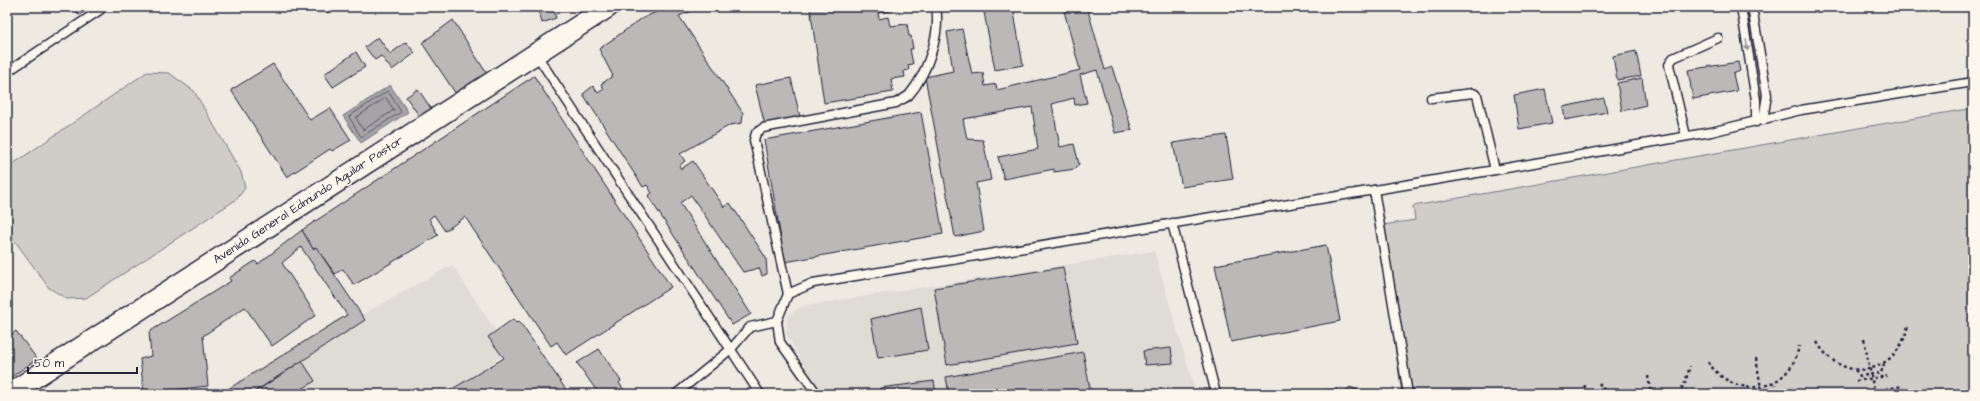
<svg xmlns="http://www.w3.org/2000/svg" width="1980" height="401" font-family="'Architects Daughter',sans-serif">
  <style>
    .built { fill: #dfdbd5 }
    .green { fill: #d0cdc9; stroke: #797882 }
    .water { fill: #a6a3a7; stroke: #716f7c }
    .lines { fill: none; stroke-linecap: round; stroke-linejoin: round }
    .shore { stroke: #575666; stroke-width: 1 }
    .building { fill: #bcb8b8; stroke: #22223b }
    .service-casing { stroke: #22223b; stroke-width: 11 }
    .tertiary-casing { stroke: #22223b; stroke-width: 23 }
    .path { stroke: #22223b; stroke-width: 2.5; stroke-dasharray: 3 3; stroke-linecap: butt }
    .service { stroke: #fbf7ec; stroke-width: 8 }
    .tertiary { stroke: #fbf7ec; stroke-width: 20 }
    .oneway { fill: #99979c }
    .labels { text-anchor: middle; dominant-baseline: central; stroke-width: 3.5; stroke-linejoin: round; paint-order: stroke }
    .street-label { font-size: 12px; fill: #22223b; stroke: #fbf7ec }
  </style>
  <rect width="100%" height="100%" fill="#eeeae2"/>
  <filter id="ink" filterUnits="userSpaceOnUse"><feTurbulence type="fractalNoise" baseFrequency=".025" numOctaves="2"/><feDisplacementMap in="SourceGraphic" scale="8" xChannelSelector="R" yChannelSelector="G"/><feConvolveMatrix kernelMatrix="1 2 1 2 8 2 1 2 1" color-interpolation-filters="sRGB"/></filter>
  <g filter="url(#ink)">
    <g class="built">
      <path d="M1154,251L1196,394H820L786,333L788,315L803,306Z"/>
      <path d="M452,265L509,351L448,394H220Z"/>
    </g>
    <g class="green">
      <path d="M147,72L169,73L194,91L241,172L245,188L237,199L86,298L67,299L49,288L7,230V168Z"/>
      <path d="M1973,108V390L1952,394H1402L1377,226L1415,220L1413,206Z"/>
    </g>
    <path class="water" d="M390,85L408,112L361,143L343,116Z"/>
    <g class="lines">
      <g class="shore">
        <path d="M388,91L401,112L361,137L349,117Z"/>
        <path d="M386,98L394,110L363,130L356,118Z"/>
      </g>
    </g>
    <g class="building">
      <path d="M73,7H92L79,15Z"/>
      <path d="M538,7H553L556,18L542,23Z"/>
      <path d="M667,7H701L679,16L743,113L742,123L730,125L680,154L685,161L679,166L681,169L693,161L724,207L730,203L766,258L767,274L762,276L759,268L743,272L691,195L680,203L751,314L732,325L648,196L652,193L647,185L643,187L583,94L593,86L598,93L604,89L601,84L613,76L599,49L641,19Z"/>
      <path d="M810,7H899L900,9L878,13L879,19L888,17L890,26L907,24L909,36H911L913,49H910L913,64L908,65L909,70L904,71L905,77L891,79L893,92L824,103Z"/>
      <path d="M983,7H1013L1023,65L995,70Z"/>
      <path d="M1076,7H1087L1105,70L1112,67L1132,130L1115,133L1097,70L1080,75L1087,103L1075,105L1074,98L1052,104L1060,147L1074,144L1079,164L1075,169L1054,172V169L1004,179L998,157L1038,149L1032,107L963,119L967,139L983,140L991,180L976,183L984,231L955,237L925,77L953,71L947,32L962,29L972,74L983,73L985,86L996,84L997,90L1080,70L1064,11Z"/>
      <path d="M453,20L487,74L456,94L422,43Z"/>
      <path d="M378,37L390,54L406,42L415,53L392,70L381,56L375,60L365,47Z"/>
      <path d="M1636,51L1641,76L1617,80L1613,56Z"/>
      <path d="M356,52L365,67L333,87L324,74Z"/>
      <path d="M1738,62L1740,71L1733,74L1737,91L1693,99L1688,70Z"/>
      <path d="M273,64L310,120L330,108L351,140L332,151L330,149L287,177L231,90Z"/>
      <path d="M534,76L671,287L566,355L557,342L551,346L465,217L445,231L434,215L429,219L438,235L354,285L343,269L335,274L316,247L313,249L302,230Z"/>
      <path d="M791,78L800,117L765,125L755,85Z"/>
      <path d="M1642,78L1646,105L1622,111L1617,83Z"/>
      <path d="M418,89L432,110L420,117L406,97Z"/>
      <path d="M1545,89L1552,123L1519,129L1514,95Z"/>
      <path d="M1604,98L1607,112L1565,120L1563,107Z"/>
      <path d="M921,112L943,234L785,262L764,140Z"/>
      <path d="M1226,135L1233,179L1182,187L1173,143Z"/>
      <path d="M302,230L313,249L316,247L365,320L251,394H220L347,315L301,247L282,263L316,315L272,346L245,307L203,336L208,386L144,393L140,359L151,356L149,332L231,281L229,278L255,261L258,264Z"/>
      <path d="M1326,245L1340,321L1231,342L1215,265Z"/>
      <path d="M1063,267L1077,343L947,365L934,288Z"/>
      <path d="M921,307L928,350L878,358L871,319Z"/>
      <path d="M513,319L516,323L519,321L569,394H444L504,358L488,337Z"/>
      <path d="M16,331L37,359L7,380V338Z"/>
      <path d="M1171,348L1173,363L1145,365L1143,351Z"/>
      <path d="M599,349L621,381L619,383L627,394H599L577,363Z"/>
      <path d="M1083,352L1091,394H949L946,377Z"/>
      <path d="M302,361L315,381L294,394H257L255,392Z"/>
      <path d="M934,381L936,394H881L880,388Z"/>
      <path d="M1350,387L1360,391V394H1342Z"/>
      <path d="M1336,389L1341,394H1323L1325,390Z"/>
    </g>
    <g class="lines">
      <defs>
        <g id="service">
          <path d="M304,7H328"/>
          <path d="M1741,7L1756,100V122"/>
          <path d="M1752,7L1767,95L1763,120"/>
          <path d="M536,54L760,394"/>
          <path d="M7,72L100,10L102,7"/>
          <path d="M1431,98L1473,93L1477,95L1495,170"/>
          <path d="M1686,136L1669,65L1673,58L1718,38"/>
          <path d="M1374,190L1408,394"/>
          <path d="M1172,223L1216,394"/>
          <path d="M788,294L813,283L1495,170L1711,132L1801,110L1973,82"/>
          <path d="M676,394L731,349L750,327L777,321"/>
          <path d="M817,394L780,342L777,321L788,294L754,140L756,133L763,128L896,103C900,100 906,98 909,95C927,74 941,34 936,7"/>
        </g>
        <path id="tertiary" d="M9,394L608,7"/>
      </defs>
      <use href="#service" class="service-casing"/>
      <use href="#tertiary" class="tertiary-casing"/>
      <g class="path">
        <path d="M1864,339L1874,391"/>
        <path d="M1817,342C1843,387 1899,374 1908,325"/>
        <path d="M1756,358L1762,394"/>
        <path d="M1708,362C1734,401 1790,394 1799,346"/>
        <path d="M1855,370L1860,376L1881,373L1884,364"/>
        <path d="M1648,376L1651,394"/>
        <path d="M1856,381L1887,376"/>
        <path d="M1599,383L1607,394"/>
        <path d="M1584,394L1585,385"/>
        <path d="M1678,394L1685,383L1690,366"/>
        <path d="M1762,394L1772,392L1775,384"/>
        <path d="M1856,394L1903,386"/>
      </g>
      <use href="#service" class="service"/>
      <use href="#tertiary" class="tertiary"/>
    </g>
    <defs><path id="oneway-solid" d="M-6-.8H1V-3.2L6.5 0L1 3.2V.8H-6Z"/></defs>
    <use class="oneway" href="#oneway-solid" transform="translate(1747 45) rotate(81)"/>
  </g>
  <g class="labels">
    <g class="street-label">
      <text transform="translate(308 200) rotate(-33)">Avenida General Edmundo Aguilar Pastor</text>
    </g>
  </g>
  <rect width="1980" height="401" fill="none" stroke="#fbf7ec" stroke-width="24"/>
  <rect x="12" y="12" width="1956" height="377" fill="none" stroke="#22223b" stroke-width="1.5" filter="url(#ink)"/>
  <path d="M28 367v6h109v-6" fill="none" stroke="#22223b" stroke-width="2"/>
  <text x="34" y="367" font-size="12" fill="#22223b" stroke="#fbf7ec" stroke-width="3" paint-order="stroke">50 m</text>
</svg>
